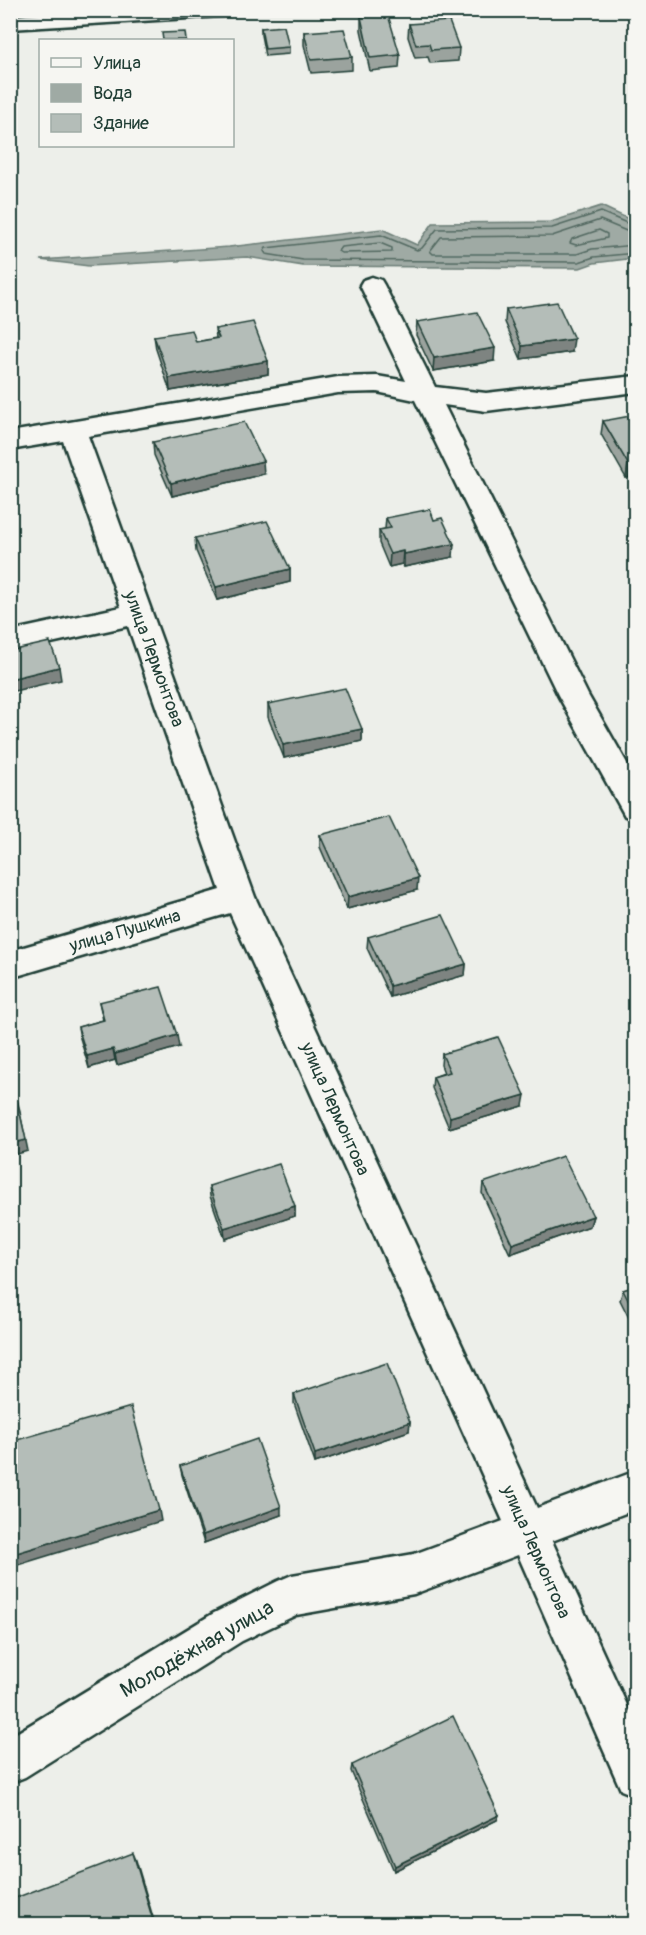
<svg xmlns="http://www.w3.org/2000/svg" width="646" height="1935" font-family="Pangolin,sans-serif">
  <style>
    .water { fill: #9faaa4; stroke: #6c7e77; stroke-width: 1.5 }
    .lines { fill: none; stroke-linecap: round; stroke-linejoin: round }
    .shore { stroke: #526961; stroke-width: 1.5 }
    .street-casing { stroke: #1f3d34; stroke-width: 5 }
    .street { fill: #f6f6f2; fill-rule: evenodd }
    .wall { fill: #9ba39e; stroke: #1f3d34; stroke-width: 1.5 }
    .shaded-wall { fill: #7e8481; stroke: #1f3d34; stroke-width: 1.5 }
    .building { fill: #b4bdb8; stroke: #1f3d34; stroke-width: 1.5 }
    .labels { text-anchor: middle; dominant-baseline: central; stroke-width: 5; stroke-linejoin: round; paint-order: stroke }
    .street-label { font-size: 18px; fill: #1f3d34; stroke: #f6f6f2 }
    .near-street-label { font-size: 21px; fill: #1f3d34; stroke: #f6f6f2 }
  </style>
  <rect width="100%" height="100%" fill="#edefea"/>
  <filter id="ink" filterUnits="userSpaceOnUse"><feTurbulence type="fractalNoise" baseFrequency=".0167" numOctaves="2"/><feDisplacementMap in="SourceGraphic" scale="12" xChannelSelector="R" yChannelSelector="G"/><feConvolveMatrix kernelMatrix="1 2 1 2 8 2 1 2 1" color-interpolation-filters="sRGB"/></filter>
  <g filter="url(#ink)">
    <path class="water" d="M601,206L635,222V258L594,263L580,268L303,266L247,257L89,266L40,260L229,247L382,229L417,245L433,223L551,222Z"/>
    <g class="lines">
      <g class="shore">
        <path d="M636,227L601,212L552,228L437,229L422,248L417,250L381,235L266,248L264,251L266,254L303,260L579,262L594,257L636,253"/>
        <path d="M599,230L607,234V238L576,245L570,243L572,239Z"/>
        <path d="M636,235L600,220L552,236L441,237L430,251L433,254H577L592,249L636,245"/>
        <path d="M380,243L392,248V252L341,253L338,251L341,247Z"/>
      </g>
      <defs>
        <g id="street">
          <path d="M109,10H232L230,15L222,16L10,29V16Z"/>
          <path d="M372,277L381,280L384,285L435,387L486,393L636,376V392L486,411L444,405L588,695L636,779V820L625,816L558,695L415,400L377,392L338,393L88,436L255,897L537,1508L636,1471V1509L552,1541L636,1725V1796L621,1790L518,1555L414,1594L296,1615L242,1641L25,1777L10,1783V1737L214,1613L278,1581L292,1575L414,1554L503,1521L230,913L10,978V951L220,890L128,626L10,652V631L121,607L63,441L10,450V432L338,377L377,376L406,381L360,285L363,280Z"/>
        </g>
      </defs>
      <use href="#street" class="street-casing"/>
      <use href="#street" class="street"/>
    </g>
    <g class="wall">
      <path d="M361,17L400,55L399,68L370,71L361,30Z"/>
      <path d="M409,24L459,48L458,61L430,63L428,57L415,58L408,37Z"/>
      <path d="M261,28L289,47V54L265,56L261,35Z"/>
      <path d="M304,32L352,57V70L311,73L304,45Z"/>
      <path d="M506,309L572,352L521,359L505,322Z"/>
      <path d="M417,322L494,361L433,371L416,335Z"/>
      <path d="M215,329L268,361V374L170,391L156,349L154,336L196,342L216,338Z"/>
      <path d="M603,421L636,476L626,478L601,434Z"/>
      <path d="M153,442L264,474L172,496L154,455Z"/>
      <path d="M386,518L453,557L404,567L402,564L389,567L379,543V530L385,529Z"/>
      <path d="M195,538L290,569V582L217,600L196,551Z"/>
      <path d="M268,704L362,729V741L284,758L268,717Z"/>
      <path d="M320,835L417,890L347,909L320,847Z"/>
      <path d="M368,937L466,964L465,975L390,997L367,948Z"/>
      <path d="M99,1002L179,1047L117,1065L115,1060L89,1068L80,1038L78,1027L103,1020Z"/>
      <path d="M442,1054L523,1106L449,1128L432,1088L433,1077L444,1073L441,1065Z"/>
      <path d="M483,1183L593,1216L590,1226L510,1254L482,1193Z"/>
      <path d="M209,1186L295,1206V1216L225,1239L210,1196Z"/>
      <path d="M636,1286V1332L620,1300L623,1290Z"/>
      <path d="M294,1394L410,1422L409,1431L315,1463L294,1403Z"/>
      <path d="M180,1466L281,1515L204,1543L182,1475Z"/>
      <path d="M352,1765L499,1815L497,1820L394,1871L351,1771Z"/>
    </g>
    <g class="shaded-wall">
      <path d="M574,339L572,352L521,359L522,346Z"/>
      <path d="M495,348L494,361L433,371L434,358Z"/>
      <path d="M268,361V374L170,391L169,378Z"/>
      <path d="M263,461L264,474L172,496L171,483Z"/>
      <path d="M636,463V476L626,478L628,464Z"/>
      <path d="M454,544L453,557L404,567V554Z"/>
      <path d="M403,551L402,564L389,567L390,554Z"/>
      <path d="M290,569V582L217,600L216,587Z"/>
      <path d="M59,667L61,680L10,692V679Z"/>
      <path d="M362,729V741L284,758L283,745Z"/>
      <path d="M418,878L417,890L347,909L348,897Z"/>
      <path d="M466,964L465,975L390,997V986Z"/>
      <path d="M177,1035L179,1047L117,1065L115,1054Z"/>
      <path d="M113,1049L115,1060L89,1068L87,1056Z"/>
      <path d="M525,1095L523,1106L449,1128L450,1117Z"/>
      <path d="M17,1098L28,1151L10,1156V1144Z"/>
      <path d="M295,1206V1216L225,1239L224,1228Z"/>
      <path d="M593,1216L590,1226L510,1254L512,1244Z"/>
      <path d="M410,1422L409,1431L315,1463V1454Z"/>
      <path d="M281,1507V1515L204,1543L203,1535Z"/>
      <path d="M159,1510L161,1521L11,1567L10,1565V1555Z"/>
      <path d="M499,1815L497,1820L394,1871L395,1866Z"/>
      <path d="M133,1853L136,1860L155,1924H154Z"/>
    </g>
    <g class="building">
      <path d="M388,15L400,55L370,58L361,17Z"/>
      <path d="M449,21L459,48L431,50L429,44L416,45L409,24Z"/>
      <path d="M284,26L289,47L265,49L261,28Z"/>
      <path d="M344,29L352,57L311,60L304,32Z"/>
      <path d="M185,32L186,40H163L162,33Z"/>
      <path d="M557,302L574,339L522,346L506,309Z"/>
      <path d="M477,312L495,348L434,358L417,322Z"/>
      <path d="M253,322L268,361L169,378L154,336L192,330L196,342L219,338L215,329Z"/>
      <path d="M636,415V463L628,464L603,421Z"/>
      <path d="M244,422L263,461L171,483L153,442Z"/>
      <path d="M430,509L434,520L442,518L454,544L404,554L403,551L390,554L379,530L391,528L386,518Z"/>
      <path d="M267,521L290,569L216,587L195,538Z"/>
      <path d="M50,642L59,667L10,679V651Z"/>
      <path d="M345,688L362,729L283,745L268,704Z"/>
      <path d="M389,817L418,878L348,897L320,835Z"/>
      <path d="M443,915L466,964L390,986L368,937Z"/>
      <path d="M161,987L177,1035L115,1054L113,1049L87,1056L78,1027L104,1020L99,1002Z"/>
      <path d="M498,1037L525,1095L450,1117L433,1077L450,1072L442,1054Z"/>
      <path d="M14,1087L26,1140L10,1144V1088Z"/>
      <path d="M563,1156L593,1216L512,1244L483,1183Z"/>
      <path d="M279,1164L295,1206L224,1228L209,1186Z"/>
      <path d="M636,1286V1316L623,1290Z"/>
      <path d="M387,1363L410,1422L315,1454L294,1394Z"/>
      <path d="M131,1407L159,1510L10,1555V1442Z"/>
      <path d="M257,1439L281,1507L203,1535L180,1466Z"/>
      <path d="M453,1716L499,1815L395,1866L352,1765Z"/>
      <path d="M133,1853L154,1924H10V1900Z"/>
    </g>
  </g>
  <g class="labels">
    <g class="street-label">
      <text transform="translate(154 659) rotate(70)">улица Лермонтова</text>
      <text transform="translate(125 931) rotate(-16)">улица Пушкина</text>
      <text transform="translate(335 1109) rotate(66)">улица Лермонтова</text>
      <text transform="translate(536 1552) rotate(66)">улица Лермонтова</text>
    </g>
    <g class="near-street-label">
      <text transform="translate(197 1649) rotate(-30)">Молодёжная улица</text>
    </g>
  </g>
  <rect width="646" height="1935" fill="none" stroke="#f6f6f2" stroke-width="36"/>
  <rect x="18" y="18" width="610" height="1899" fill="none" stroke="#1f3d34" stroke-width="2" filter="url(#ink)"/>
  <rect x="39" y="39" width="195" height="108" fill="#f6f6f2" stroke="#a0aca6" stroke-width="1.5"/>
  <rect x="51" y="58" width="30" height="9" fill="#f6f6f2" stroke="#a0aca6" stroke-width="1.5"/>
  <text x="93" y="69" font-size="18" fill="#1f3d34">Улица</text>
  <rect x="51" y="84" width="30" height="18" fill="#9faaa4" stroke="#a0aca6" stroke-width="1.5"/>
  <text x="93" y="99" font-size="18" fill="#1f3d34">Вода</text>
  <rect x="51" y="114" width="30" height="18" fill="#b4bdb8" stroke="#a0aca6" stroke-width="1.5"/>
  <text x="93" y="129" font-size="18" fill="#1f3d34">Здание</text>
</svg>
